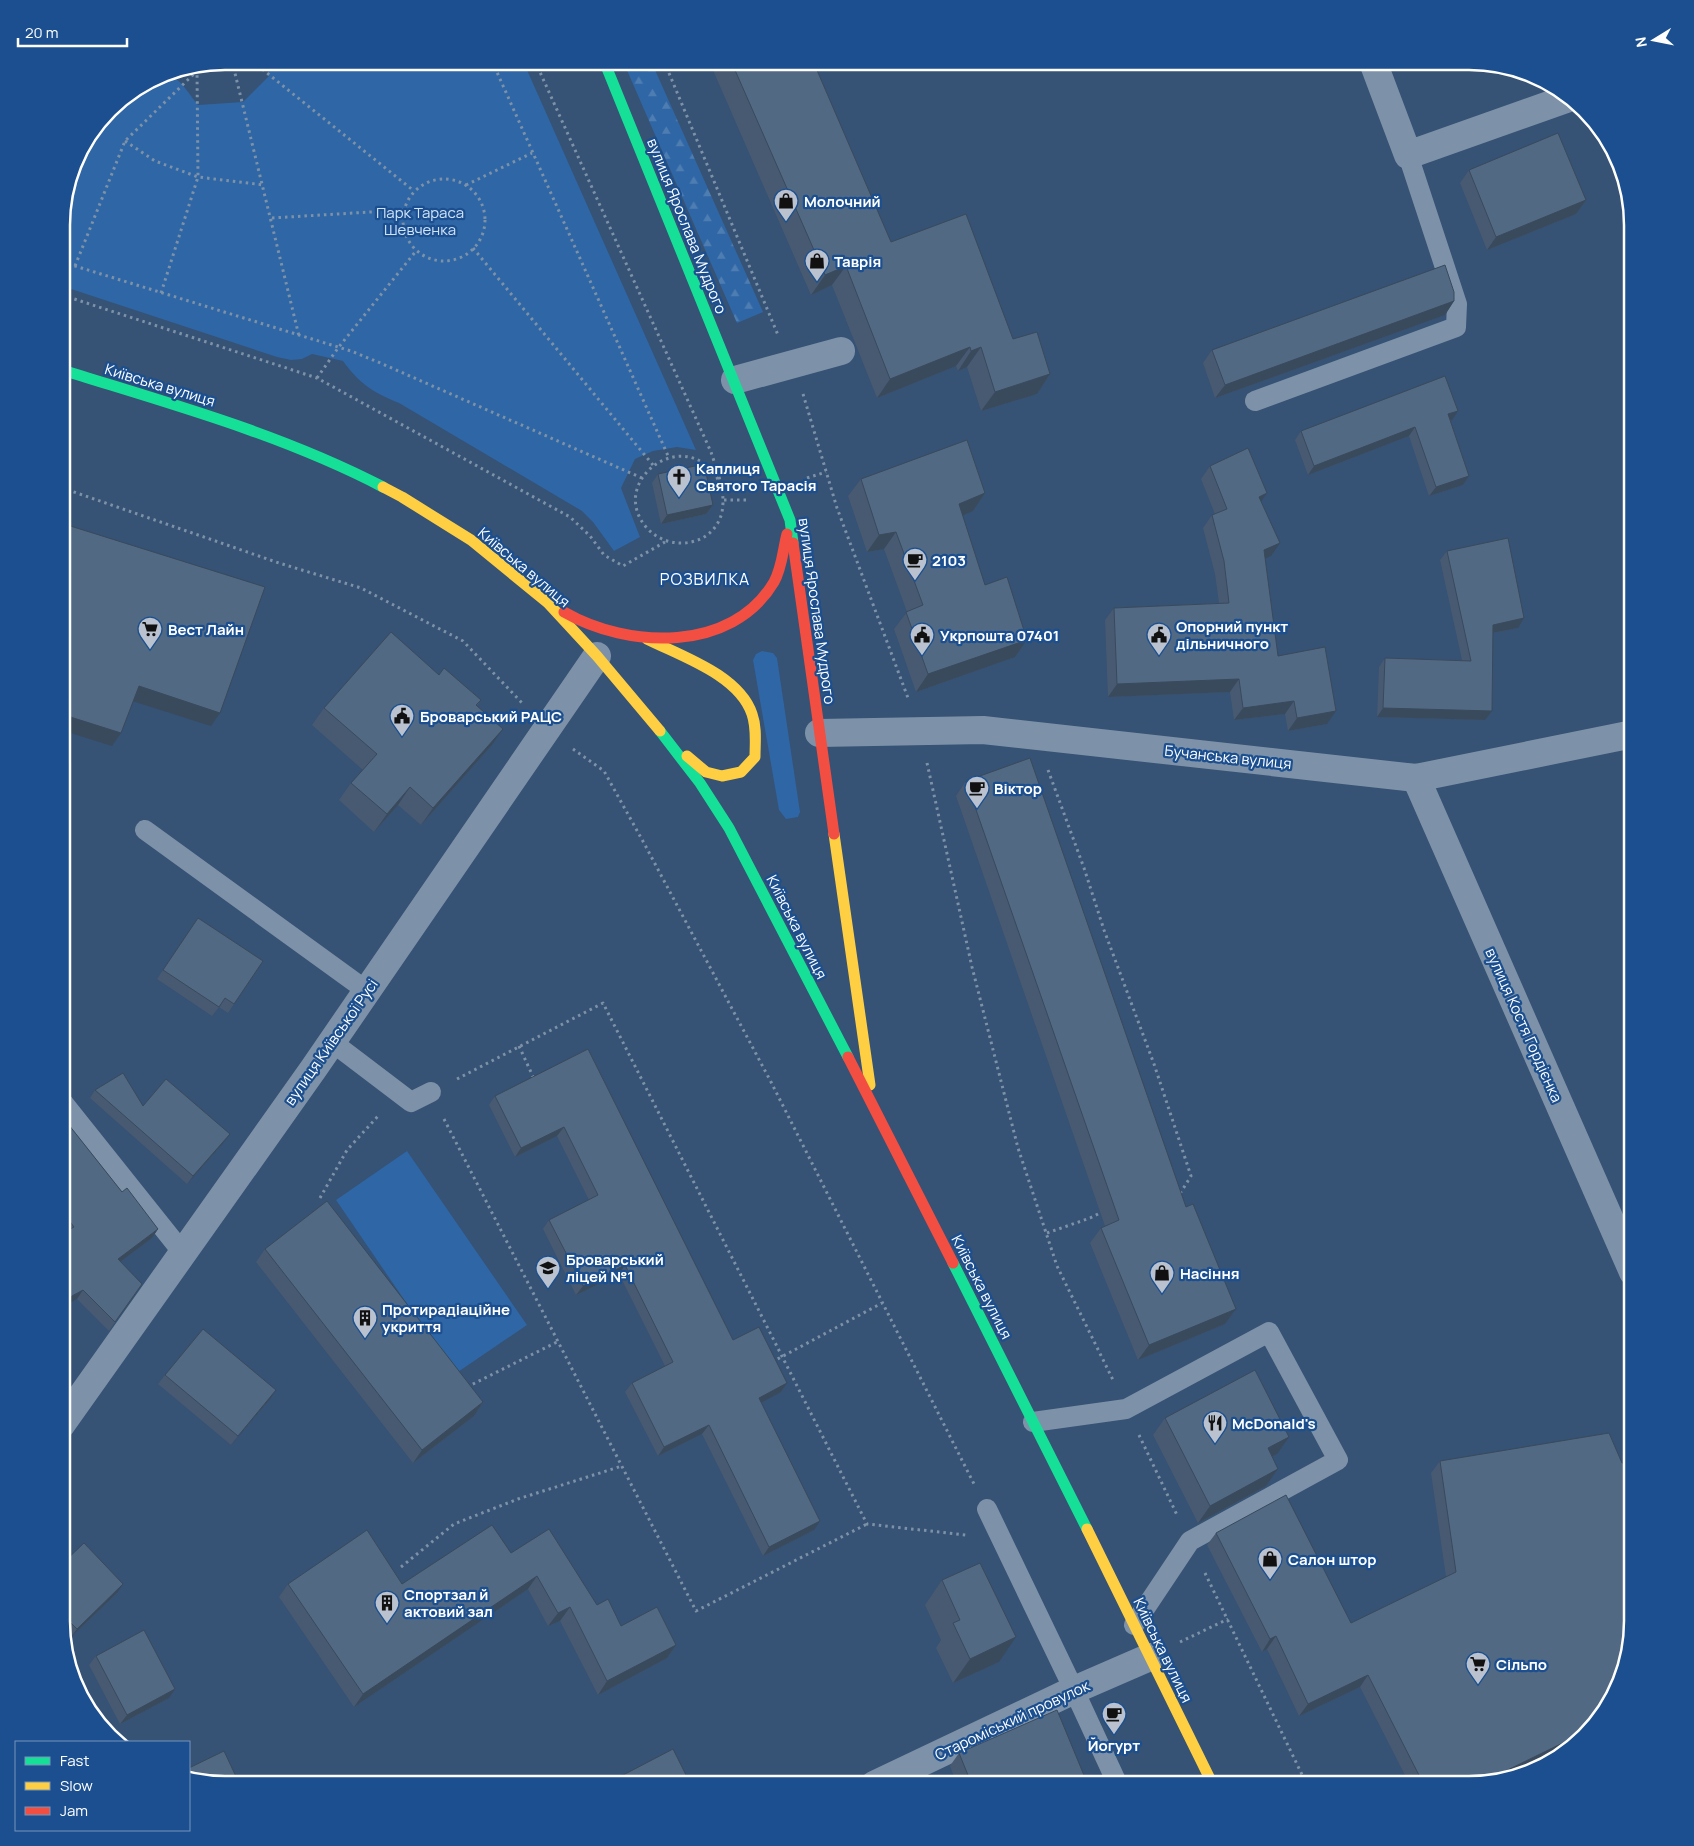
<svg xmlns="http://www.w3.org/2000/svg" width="1694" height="1846" font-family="Manrope,sans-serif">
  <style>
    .green { fill: #2f66a5 }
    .forest { fill: url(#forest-firs) }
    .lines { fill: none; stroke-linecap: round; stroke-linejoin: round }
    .path { stroke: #7d92a8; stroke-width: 3; stroke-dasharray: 2.5 4; stroke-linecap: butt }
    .lane { stroke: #7d92a8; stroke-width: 20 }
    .street { stroke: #7d92a8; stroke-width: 28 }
    .fast { stroke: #16e098; stroke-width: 11 }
    .slow { stroke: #ffcf43; stroke-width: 11 }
    .jam { stroke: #f24e42; stroke-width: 11 }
    .wall { fill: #475a72 }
    .shaded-wall { fill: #394a5c }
    .building { fill: #526984; stroke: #394a5c }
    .labels { text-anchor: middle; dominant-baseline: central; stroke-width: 4.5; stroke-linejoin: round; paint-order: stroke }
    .poi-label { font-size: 15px; font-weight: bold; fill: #fff; stroke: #1b4f8f; text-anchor: start }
    .park-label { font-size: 15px; fill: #cfe3fa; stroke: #1b4f8f }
    .street-label { font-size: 15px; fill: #fff; stroke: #1b4f8f }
    .neighbourhood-label { font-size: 16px; letter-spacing: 1px; fill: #fff; stroke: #1b4f8f }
    .rim { fill: none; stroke: #fff; stroke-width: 2.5 }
  </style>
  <defs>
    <pattern id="forest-firs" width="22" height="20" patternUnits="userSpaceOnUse" patternTransform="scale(1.25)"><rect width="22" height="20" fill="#2f66a5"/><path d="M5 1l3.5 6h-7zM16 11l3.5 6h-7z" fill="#4e7db2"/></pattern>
  </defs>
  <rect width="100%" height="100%" fill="#365274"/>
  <g class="green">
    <path d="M266,61H523L696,450L677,447L653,451L635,459L621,488L640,537L614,551L593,522L582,511L399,403C372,392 360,384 343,361L312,354L302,359L291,360L277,357L62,286V214L69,186L85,144L117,102L165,73C180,77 188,93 198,105L243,102L269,76Z"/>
    <path d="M762,651L773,653L777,658L800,812L798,817L786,819L779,810L753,660L756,654Z"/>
    <path d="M407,1151L527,1325L455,1374L336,1200Z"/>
  </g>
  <path class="forest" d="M623,61H651L763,312L737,323Z"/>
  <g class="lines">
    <g class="path">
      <path d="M232,61L299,336"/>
      <path d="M252,61L414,191"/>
      <path d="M492,61L669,458"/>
      <path d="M535,61L711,452C717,471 726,491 722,512C714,547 668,553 646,527C609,483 678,428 714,473C717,477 719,482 722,486"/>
      <path d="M664,61L778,335"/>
      <path d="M125,141L155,161L198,177L264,185"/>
      <circle cx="444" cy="220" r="41"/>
      <path d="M466,185L532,153"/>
      <path d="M272,218L403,210"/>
      <path d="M473,248L653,465"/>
      <path d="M62,262L351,351L378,362L642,478"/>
      <path d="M75,266L125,141L202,66"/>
      <path d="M161,293L198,177L197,71"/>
      <path d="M62,295L317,378L570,517L590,536L604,555L623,566L665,542"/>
      <path d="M317,378L338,348L416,251"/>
      <path d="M803,394L837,508L908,698"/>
      <path d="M807,478L826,472"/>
      <path d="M62,486L71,491L279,563L361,588L463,641L524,705"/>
      <path d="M724,500H746"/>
      <path d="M573,749L604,771L645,845L771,1082L974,1484"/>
      <path d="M927,763L972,967L1018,1148L1057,1266L1114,1382"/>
      <path d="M1048,770L1084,868L1104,930L1154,1064L1191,1176L1181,1192L1177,1194"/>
      <path d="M519,1046L535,1081"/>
      <path d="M457,1079L603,1003L867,1524L966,1535"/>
      <path d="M444,1119L696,1611L867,1524"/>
      <path d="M320,1198L347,1150L379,1115"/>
      <path d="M1047,1233L1090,1218L1102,1212"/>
      <path d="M772,1362L882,1303"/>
      <path d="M467,1387L559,1341"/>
      <path d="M1139,1435L1177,1515"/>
      <path d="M401,1567L454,1524L518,1499L622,1466"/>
      <path d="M1205,1573L1307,1785"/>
      <path d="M1180,1642L1228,1619"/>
    </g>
    <g class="lane">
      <path d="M1255,401L1456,327L1457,304L1408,155"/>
      <path d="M145,830L367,991"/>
      <path d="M332,1042L411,1102L431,1092"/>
      <path d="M61,1100L183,1253"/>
      <path d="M1033,1422L1126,1409L1269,1332L1338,1460L1190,1541L1134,1625"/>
      <path d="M987,1509L1074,1690L1118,1785"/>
    </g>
    <g class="street">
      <path d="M1373,62L1408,155L1566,99"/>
      <path d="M735,380L841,351"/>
      <path d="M819,733L983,730L1416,778L1633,734"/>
      <path d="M1416,778L1633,1272"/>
      <path d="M61,1425L314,1068L597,656"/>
      <path d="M874,1785L1074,1690L1150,1657"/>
    </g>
    <g class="fast">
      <path d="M604,61L790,520L793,543"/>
      <path d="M62,370C171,404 281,434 383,487"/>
      <path d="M660,731L700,783L729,828L848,1057"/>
      <path d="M953,1263L1087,1529"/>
    </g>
    <g class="slow">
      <path d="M383,487L402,497L471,540L548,603L597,656L660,731"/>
      <path d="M647,639C681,656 739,675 752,714C757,728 755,743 755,757L741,772L722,776L706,772L687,756"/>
      <path d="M834,834L870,1085"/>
      <path d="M1087,1529L1213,1785"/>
    </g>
    <g class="jam">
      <path d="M793,543L834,834"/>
      <path d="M564,612C628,649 732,653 774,582C782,568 783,549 787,534"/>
      <path d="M848,1057L953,1263"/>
    </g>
  </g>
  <g class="wall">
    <path d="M709,61H813L891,242L1013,339L1050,374L1037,394L981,411L967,367L958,371L956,366L877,398L832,285L811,295Z"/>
    <path d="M1469,170L1586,200L1576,214L1487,250L1460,183Z"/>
    <path d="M1454,301L1445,315L1215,398L1203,363L1212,350Z"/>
    <path d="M1450,420L1469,476L1463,485L1429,496L1409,436L1308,475L1295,440L1301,431L1452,420Z"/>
    <path d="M1210,466L1261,502L1271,556L1265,558L1278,656L1327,724L1288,731L1285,714L1234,720L1230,692L1108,697L1105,620L1114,608L1219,603L1215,574L1203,528L1212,515L1215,514L1201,479Z"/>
    <path d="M658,474L713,505L706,514L661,524L652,483Z"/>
    <path d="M861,479L985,493L973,511L962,515L985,585L1027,640L1015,657L916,692L894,629L907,612L884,549L867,552L848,496Z"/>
    <path d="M1447,551L1518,628L1493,633L1485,720L1377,717L1379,667L1385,658L1462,660L1440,560Z"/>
    <path d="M439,675L481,700L477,706L491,746L421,825L398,805L374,832L339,800L351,783L363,770L312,725L324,708Z"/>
    <path d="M966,781L1186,1207L1236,1309L1225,1324L1138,1360L1090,1243L1101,1228L1105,1226L956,796Z"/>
    <path d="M198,918L263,961L228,1013L219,1007L212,1016L157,979Z"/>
    <path d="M588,1049L733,1340L787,1383L781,1392L761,1402L814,1530L763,1556L702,1434L658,1456L625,1392L632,1383L665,1366L619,1274L576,1295L543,1229L549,1220L589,1200L557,1136L515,1157L489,1105L495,1096Z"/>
    <path d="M95,1090L143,1106L224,1142L187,1184L90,1098Z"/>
    <path d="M61,1115L122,1192L158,1229L152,1238L120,1262L142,1284L109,1331L77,1299L61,1308V1234L65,1232L61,1227Z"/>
    <path d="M265,1249L483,1402L474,1416L413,1463L256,1262Z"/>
    <path d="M165,1375L270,1399L231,1445L158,1384Z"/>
    <path d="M1165,1418L1277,1454L1272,1457L1278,1469L1266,1486L1198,1523L1153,1435Z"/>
    <path d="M1440,1461L1616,1693L1572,1747L1507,1778L1469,1785H1410L1360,1687L1299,1716L1267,1649L1262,1652L1207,1545L1216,1533L1351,1623L1446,1577L1431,1473Z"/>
    <path d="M511,1553L597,1605L621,1626L676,1645L667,1658L598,1695L560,1621L548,1626L528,1589L354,1707L279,1597L288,1584H402Z"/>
    <path d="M61,1565L117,1593L70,1638L63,1630L61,1621Z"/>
    <path d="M942,1580L999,1662L953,1683L936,1648L941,1640L925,1605Z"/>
    <path d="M96,1656L169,1698L120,1724L89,1665Z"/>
    <path d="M959,1753L1088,1785H957L950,1766Z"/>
  </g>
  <g class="shaded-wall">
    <path d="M1586,200L1576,214L1487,250L1496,237Z"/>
    <path d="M846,266L832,285L811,295L825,275Z"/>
    <path d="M1454,301L1445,315L1215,398L1225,385Z"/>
    <path d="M970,347L956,366L877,398L890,379Z"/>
    <path d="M981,347L967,367L958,371L971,351Z"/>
    <path d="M1050,374L1037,394L981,411L995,392Z"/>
    <path d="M1458,411L1452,420L1442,423L1448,414Z"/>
    <path d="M1415,427L1409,436L1308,475L1314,466Z"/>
    <path d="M1469,476L1463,485L1429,496L1436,487Z"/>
    <path d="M985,493L973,511L947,522L959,504Z"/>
    <path d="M1267,493L1258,506L1259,497Z"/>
    <path d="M713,505L706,514L661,524L667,515Z"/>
    <path d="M896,532L884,549L867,552L879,535Z"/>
    <path d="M1280,543L1271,556L1255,563L1264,550Z"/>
    <path d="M1524,618L1518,628L1487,634L1493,625Z"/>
    <path d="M1027,640L1015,657L916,692L928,674Z"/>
    <path d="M1239,679L1230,692L1108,697L1117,684Z"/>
    <path d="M139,686L220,713L211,726L129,700Z"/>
    <path d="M1294,701L1285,714L1234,720L1243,708Z"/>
    <path d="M1383,708L1492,711L1485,720L1377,717Z"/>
    <path d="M1336,711L1327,724L1288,731L1297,718Z"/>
    <path d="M61,714L121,733L112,746L61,730Z"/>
    <path d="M503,729L491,746L421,825L433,808Z"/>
    <path d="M410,787L398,805L374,832L387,814Z"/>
    <path d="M564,1127L557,1136L515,1157L521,1148Z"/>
    <path d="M230,1134L224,1142L187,1184L193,1176Z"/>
    <path d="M158,1229L152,1238L112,1268L118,1259Z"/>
    <path d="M625,1265L619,1274L576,1295L583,1286Z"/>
    <path d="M83,1290L77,1299L61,1308V1302Z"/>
    <path d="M1236,1309L1225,1324L1138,1360L1149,1345Z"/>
    <path d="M787,1383L781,1392L753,1407L759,1398Z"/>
    <path d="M276,1390L270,1399L231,1445L238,1436Z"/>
    <path d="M483,1402L474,1416L413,1463L422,1450Z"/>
    <path d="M709,1425L702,1434L658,1456L664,1447Z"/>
    <path d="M1289,1437L1277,1454L1256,1465L1268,1448Z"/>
    <path d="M1278,1469L1266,1486L1198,1523L1210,1506Z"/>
    <path d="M820,1521L814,1530L763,1556L769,1547Z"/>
    <path d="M537,1576L528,1589L354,1707L363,1694Z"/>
    <path d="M123,1584L117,1593L70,1638L77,1629Z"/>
    <path d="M570,1607L560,1621L548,1626L558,1613Z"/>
    <path d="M1276,1636L1267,1649L1262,1652L1270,1639Z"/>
    <path d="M1016,1637L999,1662L953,1683L970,1659Z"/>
    <path d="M676,1645L667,1658L598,1695L607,1681Z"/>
    <path d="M1368,1675L1360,1687L1299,1716L1308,1704Z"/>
    <path d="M175,1689L169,1698L120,1724L127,1715Z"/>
    <path d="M1583,1733L1572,1747L1507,1778L1481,1783Z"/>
  </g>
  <g class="building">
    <path d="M731,61H813L891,242L966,214L1013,339L1037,332L1050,374L995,392L981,347L971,351L970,347L890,379L846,266L825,275Z"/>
    <path d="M1558,133L1586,200L1496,237L1469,170Z"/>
    <path d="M1445,265L1454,292V301L1225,385L1212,350Z"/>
    <path d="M1445,376L1458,411L1448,414L1469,476L1436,487L1415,427L1314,466L1301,431Z"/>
    <path d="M967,440L985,493L959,504L985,585L1007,577L1027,640L928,674L906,612L923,605L896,532L879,535L861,479Z"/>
    <path d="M1248,448L1267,493L1259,497L1280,543L1264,550L1278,656L1325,647L1336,711L1297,718L1294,701L1243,708L1239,679L1117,684L1114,608L1229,603L1224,561L1212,515L1227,509L1210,466Z"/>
    <path d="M704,464L713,505L667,515L658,474Z"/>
    <path d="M64,524L265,587L220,713L139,686L121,733L61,714L62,531Z"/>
    <path d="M1508,538L1524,618L1493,625L1492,711L1383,708L1385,658L1471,661L1447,551Z"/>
    <path d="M391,632L439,675L444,668L481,700L476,705L503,729L433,808L410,787L387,814L351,783L377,754L324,708Z"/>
    <path d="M1030,758L1186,1207L1193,1204L1236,1309L1149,1345L1101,1228L1119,1220L966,781Z"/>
    <path d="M198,918L263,961L234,1004L225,998L219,1007L163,970Z"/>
    <path d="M588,1049L733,1340L759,1327L787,1383L759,1398L820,1521L769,1547L709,1425L664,1447L632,1383L673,1362L625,1265L583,1286L549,1220L598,1195L564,1127L521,1148L495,1096Z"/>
    <path d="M123,1073L143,1106L166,1079L230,1134L193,1176L95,1090Z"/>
    <path d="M61,1115L122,1192L127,1188L158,1229L118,1259L142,1284L115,1322L83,1290L61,1302V1234L74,1227L61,1210Z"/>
    <path d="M327,1201L483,1402L422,1450L265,1249Z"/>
    <path d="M203,1329L276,1390L238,1436L165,1375Z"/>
    <path d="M1255,1370L1289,1437L1268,1448L1278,1469L1210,1506L1165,1418Z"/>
    <path d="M1609,1433L1622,1463L1633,1462V1621L1616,1693L1583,1733L1481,1783L1469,1785H1424L1368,1675L1308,1704L1276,1636L1270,1639L1216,1533L1286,1495L1351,1623L1456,1572L1440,1461Z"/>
    <path d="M492,1525L511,1553L549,1529L597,1605L608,1599L621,1626L657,1607L676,1645L607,1681L570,1607L558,1613L537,1576L363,1694L288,1584L367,1530L402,1584Z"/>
    <path d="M84,1543L123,1584L77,1629L61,1613V1565Z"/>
    <path d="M980,1563L1016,1637L970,1659L953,1623L960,1620L942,1580Z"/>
    <path d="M144,1630L175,1689L127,1715L96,1656Z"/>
    <path d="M1057,1710L1088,1785H972L959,1753Z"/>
    <path d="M673,1749L691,1785H604Z"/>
    <path d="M224,1751L240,1785H225L189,1776V1768Z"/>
  </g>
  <defs>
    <symbol id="shop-pin" viewBox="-11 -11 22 30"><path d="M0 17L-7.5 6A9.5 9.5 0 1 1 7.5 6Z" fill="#b9c2ce" stroke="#1b4f8f"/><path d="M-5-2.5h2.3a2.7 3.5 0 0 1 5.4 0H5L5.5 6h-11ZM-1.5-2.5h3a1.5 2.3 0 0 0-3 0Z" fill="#111"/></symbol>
    <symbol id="church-pin" viewBox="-11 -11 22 30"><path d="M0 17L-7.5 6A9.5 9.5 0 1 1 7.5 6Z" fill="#b9c2ce" stroke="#1b4f8f"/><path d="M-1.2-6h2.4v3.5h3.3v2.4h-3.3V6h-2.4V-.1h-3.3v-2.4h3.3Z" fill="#111"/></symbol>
    <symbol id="cafe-pin" viewBox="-11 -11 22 30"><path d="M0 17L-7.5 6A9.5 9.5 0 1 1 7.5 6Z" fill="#b9c2ce" stroke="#1b4f8f"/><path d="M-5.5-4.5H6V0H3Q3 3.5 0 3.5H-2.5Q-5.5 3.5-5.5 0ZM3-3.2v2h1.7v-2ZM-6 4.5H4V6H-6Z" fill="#111"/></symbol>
    <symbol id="supermarket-pin" viewBox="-11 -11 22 30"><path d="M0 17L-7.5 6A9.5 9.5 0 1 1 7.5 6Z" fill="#b9c2ce" stroke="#1b4f8f"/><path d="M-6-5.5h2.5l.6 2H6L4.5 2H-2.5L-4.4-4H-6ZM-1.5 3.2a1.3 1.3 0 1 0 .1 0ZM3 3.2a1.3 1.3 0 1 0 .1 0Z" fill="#111"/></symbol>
    <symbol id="civic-pin" viewBox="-11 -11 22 30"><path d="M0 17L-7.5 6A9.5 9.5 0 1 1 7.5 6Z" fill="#b9c2ce" stroke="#1b4f8f"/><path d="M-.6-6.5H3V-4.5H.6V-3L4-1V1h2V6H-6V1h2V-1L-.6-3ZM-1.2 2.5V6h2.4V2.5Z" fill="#111"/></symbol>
    <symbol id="school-pin" viewBox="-11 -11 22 30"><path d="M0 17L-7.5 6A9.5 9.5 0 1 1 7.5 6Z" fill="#b9c2ce" stroke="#1b4f8f"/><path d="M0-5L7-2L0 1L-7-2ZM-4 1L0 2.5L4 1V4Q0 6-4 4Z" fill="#111"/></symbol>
    <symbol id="building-pin" viewBox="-11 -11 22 30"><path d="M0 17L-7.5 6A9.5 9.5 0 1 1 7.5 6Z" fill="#b9c2ce" stroke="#1b4f8f"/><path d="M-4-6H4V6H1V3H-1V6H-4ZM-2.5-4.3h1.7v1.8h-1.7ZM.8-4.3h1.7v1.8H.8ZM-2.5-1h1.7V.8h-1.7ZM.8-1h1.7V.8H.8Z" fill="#111"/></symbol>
    <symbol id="restaurant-pin" viewBox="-11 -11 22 30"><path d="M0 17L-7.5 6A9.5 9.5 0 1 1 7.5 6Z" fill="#b9c2ce" stroke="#1b4f8f"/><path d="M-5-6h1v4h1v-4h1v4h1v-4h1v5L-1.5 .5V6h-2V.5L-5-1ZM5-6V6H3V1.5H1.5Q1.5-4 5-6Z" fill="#111"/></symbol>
  </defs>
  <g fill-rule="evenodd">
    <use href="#shop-pin" x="772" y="187" width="28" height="38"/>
    <use href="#shop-pin" x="803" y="247" width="28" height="38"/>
    <use href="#church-pin" x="665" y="463" width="28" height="38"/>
    <use href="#cafe-pin" x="901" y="546" width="28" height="38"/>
    <use href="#supermarket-pin" x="136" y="615" width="28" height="38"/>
    <use href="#civic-pin" x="908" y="621" width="28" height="38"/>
    <use href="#civic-pin" x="1145" y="621" width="28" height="38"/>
    <use href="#civic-pin" x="388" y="702" width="28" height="38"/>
    <use href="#cafe-pin" x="963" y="774" width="28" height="38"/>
    <use href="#school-pin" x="534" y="1254" width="28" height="38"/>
    <use href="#shop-pin" x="1148" y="1259" width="28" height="38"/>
    <use href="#building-pin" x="351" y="1304" width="28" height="38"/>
    <use href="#restaurant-pin" x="1201" y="1409" width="28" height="38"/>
    <use href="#shop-pin" x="1256" y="1545" width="28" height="38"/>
    <use href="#building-pin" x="373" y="1589" width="28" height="38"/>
    <use href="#supermarket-pin" x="1464" y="1650" width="28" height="38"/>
    <use href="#cafe-pin" x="1100" y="1700" width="28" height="38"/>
  </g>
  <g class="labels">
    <g class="poi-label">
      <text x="804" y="201">Молочний</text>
      <text x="834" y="261">Таврія</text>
      <text x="696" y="468">Каплиця<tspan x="696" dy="17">Святого Тарасія</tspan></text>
      <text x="932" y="560">2103</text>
      <text x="1176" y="626">Опорний пункт<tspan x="1176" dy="17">дільничного</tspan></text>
      <text x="168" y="629">Вест Лайн</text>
      <text x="940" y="635">Укрпошта 07401</text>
      <text x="420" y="716">Броварський РАЦС</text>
      <text x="994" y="788">Віктор</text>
      <text x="566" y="1259">Броварський<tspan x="566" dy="17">ліцей №1</tspan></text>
      <text x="1180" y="1273">Насіння</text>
      <text x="382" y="1309">Протирадіаційне<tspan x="382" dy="17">укриття</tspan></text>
      <text x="1232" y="1423">McDonald's</text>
      <text x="1288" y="1559">Салон штор</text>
      <text x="404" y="1594">Спортзал й<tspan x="404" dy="17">актовий зал</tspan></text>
      <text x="1496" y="1664">Сільпо</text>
      <text x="1114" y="1745" text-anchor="middle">Йогурт</text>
    </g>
    <g class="park-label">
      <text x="420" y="212">Парк Тараса<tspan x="420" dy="17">Шевченка</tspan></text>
    </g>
    <g class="street-label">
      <text transform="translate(687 226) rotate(68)">вулиця Ярослава Мудрого</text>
      <text transform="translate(160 385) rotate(17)">Київська вулиця</text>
      <text transform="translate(524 567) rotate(40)">Київська вулиця</text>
      <text transform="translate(817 611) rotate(82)">вулиця Ярослава Мудрого</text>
      <text transform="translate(1228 757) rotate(6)">Бучанська вулиця</text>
      <text transform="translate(797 927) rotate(63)">Київська вулиця</text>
      <text transform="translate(1524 1025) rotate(66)">вулиця Костя Гордієнка</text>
      <text transform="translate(331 1042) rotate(-55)">вулиця Київської Русі</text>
      <text transform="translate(982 1287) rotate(63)">Київська вулиця</text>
      <text transform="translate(1163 1650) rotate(64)">Київська вулиця</text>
      <text transform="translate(1012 1720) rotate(-25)">Староміський провулок</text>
    </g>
    <g class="neighbourhood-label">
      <text x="705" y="579">РОЗВИЛКА</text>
    </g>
  </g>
  <path d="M0 0H1694V1846H0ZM225 70H1469A155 155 0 0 1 1624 225V1621A155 155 0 0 1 1469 1776H225A155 155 0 0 1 70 1621V225A155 155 0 0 1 225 70Z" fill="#1b4f8f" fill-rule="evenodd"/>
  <path class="rim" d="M225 70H1469A155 155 0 0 1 1624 225V1621A155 155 0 0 1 1469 1776H225A155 155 0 0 1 70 1621V225A155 155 0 0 1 225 70Z"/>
  <rect x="15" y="1741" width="175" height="90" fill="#1b4f8f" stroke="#7695bc"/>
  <rect x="25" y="1757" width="25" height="8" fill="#16e098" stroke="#7695bc"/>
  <text x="60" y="1766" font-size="15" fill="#ffffff">Fast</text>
  <rect x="25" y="1782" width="25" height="8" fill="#ffcf43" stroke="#7695bc"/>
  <text x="60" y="1791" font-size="15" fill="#ffffff">Slow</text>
  <rect x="25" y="1807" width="25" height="8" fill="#f24e42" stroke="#7695bc"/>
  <text x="60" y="1816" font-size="15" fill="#ffffff">Jam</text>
  <g transform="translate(1654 40) rotate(260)" stroke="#1b4f8f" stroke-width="4" paint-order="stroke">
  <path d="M0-4L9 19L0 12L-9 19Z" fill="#ffffff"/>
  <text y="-8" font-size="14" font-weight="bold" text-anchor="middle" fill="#ffffff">N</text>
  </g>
  <path d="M18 38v8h109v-8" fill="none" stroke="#ffffff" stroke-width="2.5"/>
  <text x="25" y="38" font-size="15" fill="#ffffff" stroke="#1b4f8f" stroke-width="4" paint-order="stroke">20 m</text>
</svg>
